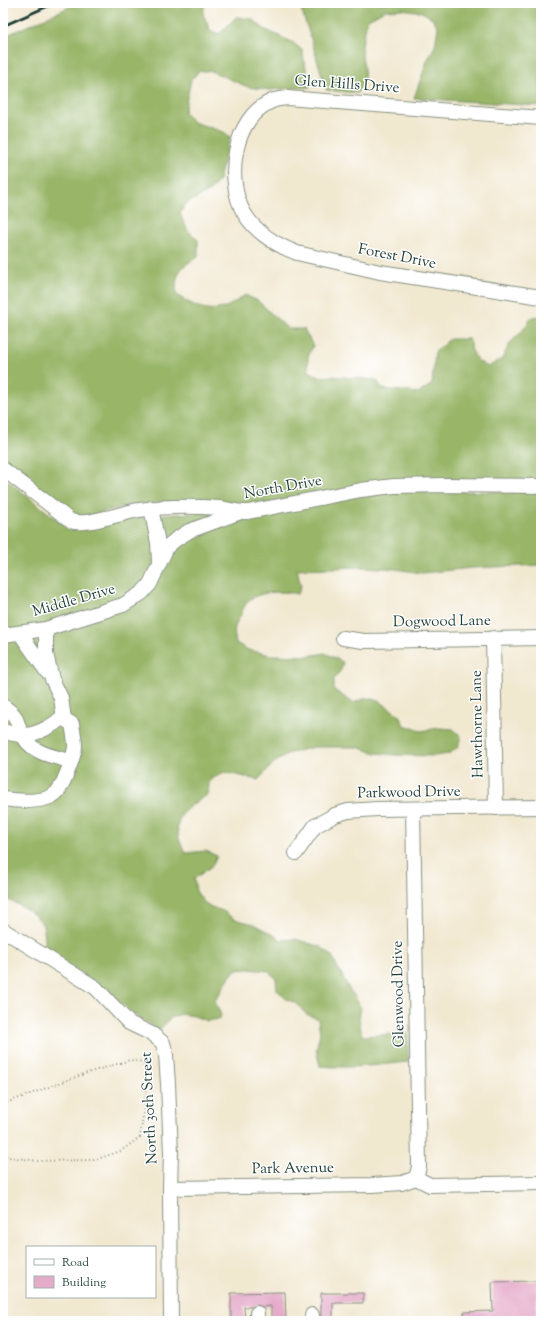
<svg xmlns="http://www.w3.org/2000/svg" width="544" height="1324" font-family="'Sorts Mill Goudy',serif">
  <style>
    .forest { fill: #98b568; stroke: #5c794e }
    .building { fill: #e5acca }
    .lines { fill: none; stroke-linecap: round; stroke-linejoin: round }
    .minor-casing { stroke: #889282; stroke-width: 16 }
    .path { stroke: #889282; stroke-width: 2; stroke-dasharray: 1 3; stroke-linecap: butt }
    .minor { stroke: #fff; stroke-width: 14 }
    .rail { stroke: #1f3d34; stroke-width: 3 }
    .labels { text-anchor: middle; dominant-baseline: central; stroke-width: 3; stroke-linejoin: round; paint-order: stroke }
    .street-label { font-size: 15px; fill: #1f3d34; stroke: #fff }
  </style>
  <rect width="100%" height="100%" fill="#fff"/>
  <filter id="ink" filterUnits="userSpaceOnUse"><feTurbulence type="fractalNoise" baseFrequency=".025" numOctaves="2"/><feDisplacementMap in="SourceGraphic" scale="8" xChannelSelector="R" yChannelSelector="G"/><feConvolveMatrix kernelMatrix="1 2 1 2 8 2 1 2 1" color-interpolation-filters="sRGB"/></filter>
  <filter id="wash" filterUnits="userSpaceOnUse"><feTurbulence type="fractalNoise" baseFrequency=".012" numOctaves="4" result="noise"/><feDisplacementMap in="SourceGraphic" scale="16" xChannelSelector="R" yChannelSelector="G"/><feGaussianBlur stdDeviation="0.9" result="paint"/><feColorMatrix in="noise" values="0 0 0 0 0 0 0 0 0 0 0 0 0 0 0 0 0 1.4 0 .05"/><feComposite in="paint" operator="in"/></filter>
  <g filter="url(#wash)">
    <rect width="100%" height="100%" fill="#f1e8d0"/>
    <g class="forest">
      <path d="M78,3H205L203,14L210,30L219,34L236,17L252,19L264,29L292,42L302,50L310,87L270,90L248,87L211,71H199L191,80L184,112L193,122L224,132L230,137L219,180L210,191L185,204L180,214L187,229L198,240V257C179,268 176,271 176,294C189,304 206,313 223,308C231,306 239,299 245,295L258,301L288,329H304L313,346L308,356V370L319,377L332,376L377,380L382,389L419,393L432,384L435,352L450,339H469C472,354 474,360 488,367L502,359L510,343L523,330L532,317L541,316V482L440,480L244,506L166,502L129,505L80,518L68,514L3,463V37Z"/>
      <path d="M306,3H541L540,106L414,98L427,61L435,46L438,27L432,18L422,12L402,9L385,10L368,19C365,29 362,40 362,50C362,69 370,75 357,93L326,90L311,39L301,9Z"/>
      <path d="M3,477L60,522L72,527L122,519L139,518L166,514L210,513L236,522L377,492L415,491L541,492V565L472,568L422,573L395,569L363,567L297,569L301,587L298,594C284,591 264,591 252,598C245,602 243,610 240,616C234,630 233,627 236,643L248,650L271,655L308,656L325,653L343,662L341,670L334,679V690L353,703L366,698L378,700L399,715L404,725L421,731L439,728L453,729L461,736L458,747L449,754L435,756L395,755L376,753L357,747H313L290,753L274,763L258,780L224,772L210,780L207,795C180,811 169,822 185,853L206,851L217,856L213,865L194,879L196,891L206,905L223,911L234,919L254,924L282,940L295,939L321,947L332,956L349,989L354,995L361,1008L359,1018L362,1036L408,1033V1062C379,1065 349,1069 320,1066L316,1050L320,1033L318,1019L306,1014L296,1003L286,999L277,990L276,979L269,971L248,969L235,970L227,981L215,1001L221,1015L219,1019L207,1021L194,1016L181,1014L171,1018L159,1030L133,1014L117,999L98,985L46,951C45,945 45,931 43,926C37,913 21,906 8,900L3,902Z"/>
    </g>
    <g id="blocks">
      <g class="building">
        <path d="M536,1281L537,1321H464V1312L493,1311L492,1282Z"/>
        <path d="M285,1292L286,1321H271V1306L262,1307L257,1305L252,1307H244L245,1321H231V1293Z"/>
        <path d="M321,1293H363V1303H333V1321H321Z"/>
      </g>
    </g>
  </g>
  <g filter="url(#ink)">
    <use href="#blocks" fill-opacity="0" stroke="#889282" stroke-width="1"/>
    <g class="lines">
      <defs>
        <g id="minor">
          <path d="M541,118L287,98C282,99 276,99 272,101C233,117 225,180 244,213C256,233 276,245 297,253L380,272L541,297"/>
          <path d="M3,469L71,521C85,527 123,512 139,510C166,506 192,506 219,508C230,509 236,513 248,512L361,490L394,486L445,485L541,486"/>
          <path d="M151,508L158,543L159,562"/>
          <path d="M20,633L47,672"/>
          <path d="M3,635L46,629L123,605L142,593L150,584L167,547L175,540L189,531L238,513"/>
          <path d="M343,638L364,641L541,638"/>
          <path d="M493,638L496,808"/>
          <path d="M3,706C17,716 15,716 20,730C29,753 50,756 71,761"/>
          <path d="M3,731C9,733 15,735 22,735C35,736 55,725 63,716"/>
          <path d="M3,799C17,801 47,804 57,792C63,786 75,754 75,746C75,739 73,731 72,724L64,719L61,698L52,679L46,654V629"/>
          <path d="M413,809L419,1167L416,1178"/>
          <path d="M296,853L315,826L335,815L348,811L377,809L541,807"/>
          <path d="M3,930L96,988L129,1023L152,1034L163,1043L166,1055L168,1084L171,1153L170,1188L171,1321"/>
          <path d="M416,1178L430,1185L541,1183"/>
          <path d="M170,1188L372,1185L402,1183L416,1178"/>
          <path d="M257,1321V1313"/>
          <path d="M312,1321V1315"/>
        </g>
      </defs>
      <use href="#minor" class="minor-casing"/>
      <path class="path" d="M3,1104L84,1074L130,1060L144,1062L146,1095L140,1137L121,1151L94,1160L38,1161L9,1157L3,1154"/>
      <use href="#minor" class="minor"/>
      <path class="rail" d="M3,26L55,3"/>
    </g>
  </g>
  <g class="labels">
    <g class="street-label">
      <text transform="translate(347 85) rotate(4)">Glen Hills Drive</text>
      <text transform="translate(397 257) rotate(11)">Forest Drive</text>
      <text transform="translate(283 488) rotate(-10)">North Drive</text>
      <text transform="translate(74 601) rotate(-16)">Middle Drive</text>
      <text transform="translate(442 622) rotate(-1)">Dogwood Lane</text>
      <text transform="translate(478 724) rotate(-91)">Hawthorne Lane</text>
      <text transform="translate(409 793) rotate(-1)">Parkwood Drive</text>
      <text transform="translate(399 994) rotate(-91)">Glenwood Drive</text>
      <text transform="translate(150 1108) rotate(-93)">North 30th Street</text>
      <text transform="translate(293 1169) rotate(-1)">Park Avenue</text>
    </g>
  </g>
  <rect width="544" height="1324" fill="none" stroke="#fff" stroke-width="16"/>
  <rect x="26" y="1246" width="130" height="52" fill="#ffffff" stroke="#a5b1ae"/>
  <rect x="34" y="1259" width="20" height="6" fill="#ffffff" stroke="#a5b1ae"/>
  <text x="62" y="1266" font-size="12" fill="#1f3d34">Road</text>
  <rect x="34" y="1276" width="20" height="12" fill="#e5acca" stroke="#a5b1ae"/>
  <text x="62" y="1286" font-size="12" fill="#1f3d34">Building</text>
</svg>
